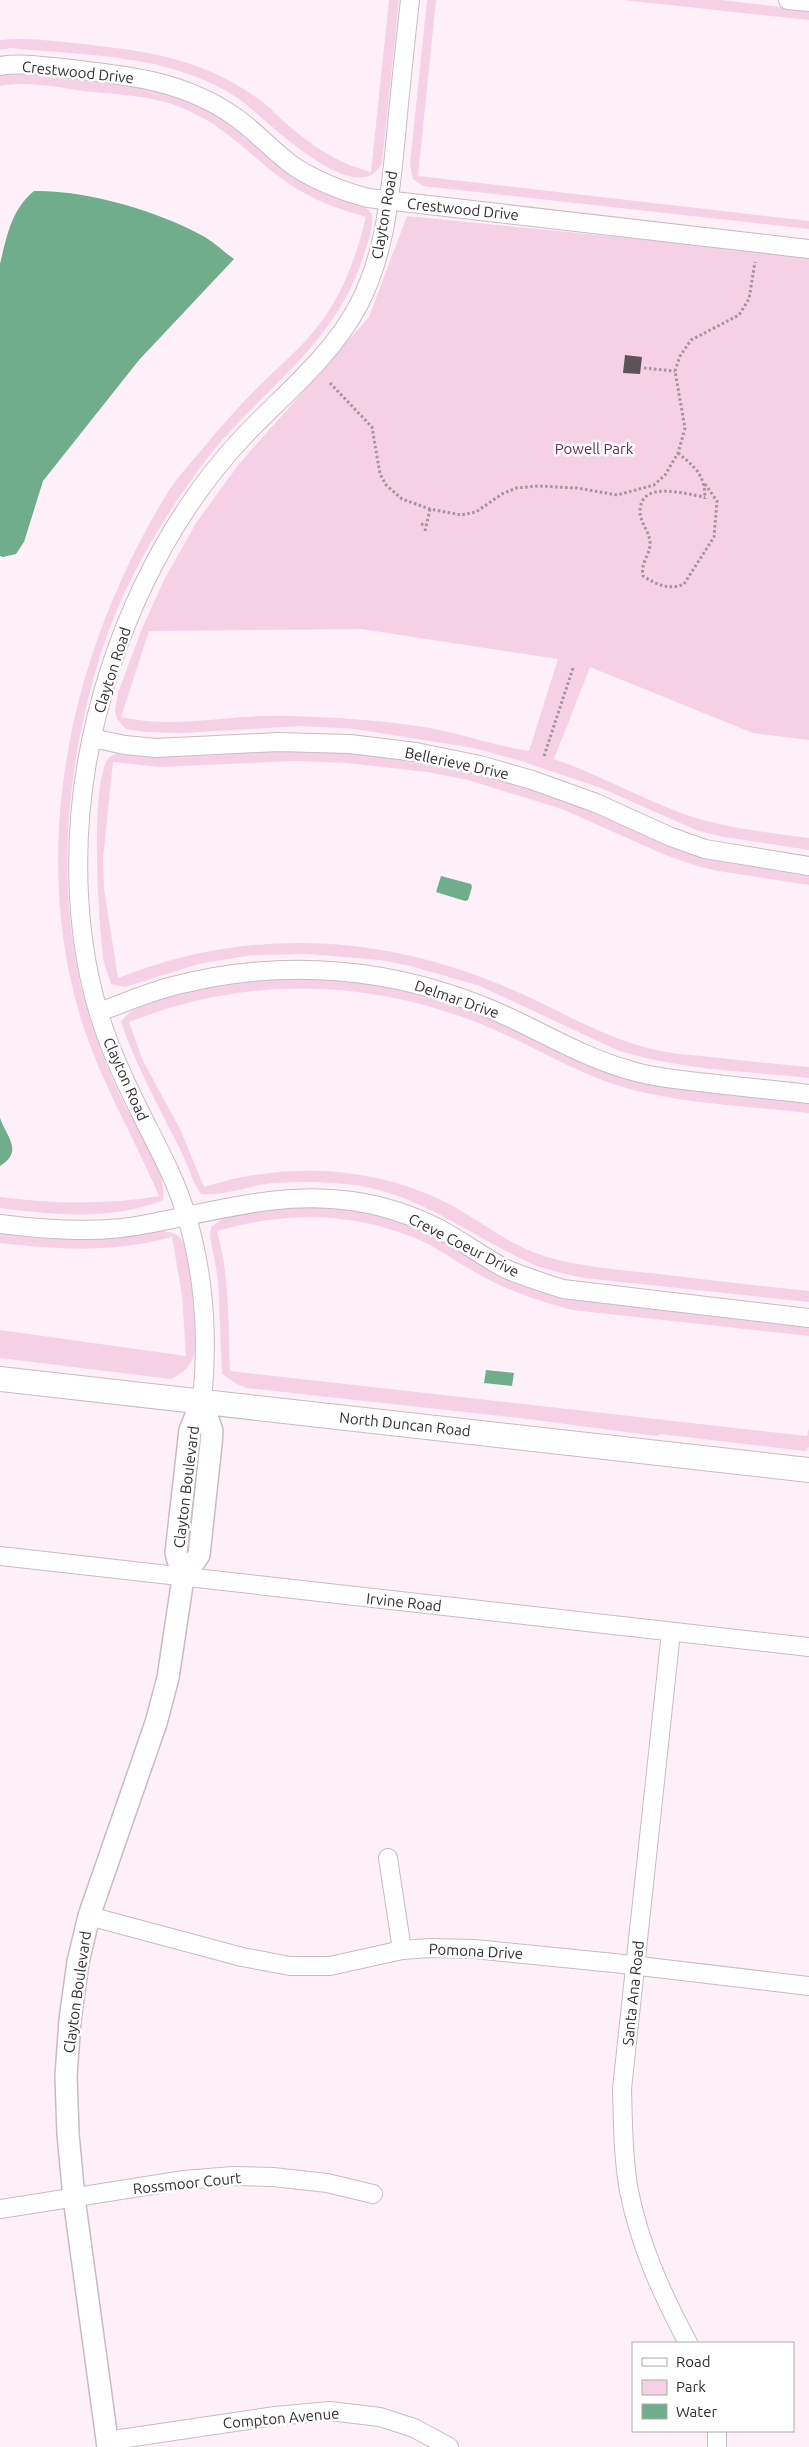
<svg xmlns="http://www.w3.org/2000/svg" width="809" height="2447" font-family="Ubuntu,sans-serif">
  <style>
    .green { fill: #f6d1e6; fill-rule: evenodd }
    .water { fill: #70ad8a }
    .building { fill: #5e5259 }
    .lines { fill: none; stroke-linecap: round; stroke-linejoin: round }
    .minor-casing { stroke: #c9bbc3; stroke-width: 20 }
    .tertiary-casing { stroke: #c9bbc3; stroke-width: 24 }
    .secondary-casing { stroke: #c9bbc3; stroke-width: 26 }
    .path { stroke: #a0969c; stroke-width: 3; stroke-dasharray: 2.5 2.5; stroke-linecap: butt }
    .minor { stroke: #fff; stroke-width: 18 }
    .tertiary { stroke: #fff; stroke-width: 21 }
    .secondary { stroke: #fff; stroke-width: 24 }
    .labels { text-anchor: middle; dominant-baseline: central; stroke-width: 5; stroke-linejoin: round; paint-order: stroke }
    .street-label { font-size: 15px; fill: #322d30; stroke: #fff }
    .park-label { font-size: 15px; fill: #6c2856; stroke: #fff }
  </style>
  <rect width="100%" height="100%" fill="#fef0f8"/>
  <g class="green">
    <path d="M389,0H399L382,163C357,214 263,116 239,99C173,54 88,56 11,48L0,50V40C28,37 55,41 83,44C154,52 205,59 264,103C273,110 280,119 289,126C314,147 339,164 371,172Z"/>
    <path d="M427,0H436L418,176L809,221V229L423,186L413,179L410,164Z"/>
    <path d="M624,0H721L809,10V20Z"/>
    <path d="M34,72L152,87L200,102L238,127L314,187L349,202L363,205L372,214C373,230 368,242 363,257C333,352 252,394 197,472C157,527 123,585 102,650C63,772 52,912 95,1034C103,1056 112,1079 122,1100C136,1128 168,1169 163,1200C112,1221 54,1215 0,1208V1197C54,1204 105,1205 159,1196C133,1135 99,1079 80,1016C28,840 73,646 168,492C176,479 188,466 198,454C218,430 238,407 260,385C285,361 312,338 330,309C348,280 358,249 366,217C343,210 320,203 299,190C260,167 233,131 191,112C158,95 120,95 83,91C56,87 27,81 0,86V74Z"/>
    <path d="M407,216L809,256V740L753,733L590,667L554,759C598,774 638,797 681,813C722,828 766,832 809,838V850L724,837L696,830L601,788L521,761L474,748L355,729L302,726L182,733L145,732L126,729L117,719L115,710L118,693L141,631L164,580L196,523L239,464L369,317ZM361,629L558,659L529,751C492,745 456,732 418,726C376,720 333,717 290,716C234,713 176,730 121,717L149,631Z"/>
    <path d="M293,750C355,753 416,757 477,772C552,790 621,827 693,853C730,866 771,868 809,873V885L718,871L694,865L663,854L562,809L468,780L427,772L347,763L296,761L160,767L113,762L103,858L104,889L118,978C246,927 380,933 506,987C554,1007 601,1037 652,1049C671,1054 692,1055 711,1057C744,1061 776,1064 809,1067V1078C746,1071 678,1070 617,1050L480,986L411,966L380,960L308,954L252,955L198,964L125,987L111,984C109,977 106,970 104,963C99,933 88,771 111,756C123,748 149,755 163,756C206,758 250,751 293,750Z"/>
    <path d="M306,976L388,984L480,1012L607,1071L809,1101V1113C748,1106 685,1104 626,1088C578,1075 534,1046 488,1027C372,978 246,975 129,1022L143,1061L180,1129L204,1187C283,1162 372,1165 447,1203C480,1220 511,1247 547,1257C583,1267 621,1270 659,1274C709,1280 759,1286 809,1291V1302L585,1278C565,1274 544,1270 526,1261C472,1236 426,1199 366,1187C337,1182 289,1180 260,1185C239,1189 222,1196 201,1194C191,1180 188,1164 180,1149C159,1107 136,1066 121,1022C143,987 266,979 306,976Z"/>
    <path d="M287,1205L348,1207L411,1222L542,1291L574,1299L809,1326V1336L572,1310C539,1301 509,1291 480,1275C461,1265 444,1252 424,1242C358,1211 285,1211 217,1231C230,1277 228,1324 230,1371L807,1436L809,1428V1447L805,1451L661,1434L656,1436L528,1419L247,1388L237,1384L222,1374L218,1279L210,1236L211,1227L225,1217Z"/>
    <path d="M164,1231C171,1233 177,1233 181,1239C190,1253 199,1344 193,1358C188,1369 181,1374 171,1379L0,1358V1330L186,1356L182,1295L172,1237C110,1253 63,1250 0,1243V1232L67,1239Z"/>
  </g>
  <g class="water">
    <path d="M34,191C86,190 158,211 203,236C214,242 224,252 234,259L139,360L43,481L24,542L16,554L3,557L0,556V264C7,236 11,210 34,191Z"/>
    <path d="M441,876L471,884L472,887L468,900L465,901L436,892Z"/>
    <path d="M0,1118C7,1138 24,1151 0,1166Z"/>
    <path d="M486,1370L514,1373L512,1386L484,1383Z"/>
  </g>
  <path class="building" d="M625,355L642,357L640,374L623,373Z"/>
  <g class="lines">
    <defs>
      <g id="minor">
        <path d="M788,0L809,2"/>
        <path d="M0,66C23,62 49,67 72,69C132,76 183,81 234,116C256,131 273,152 295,167C318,182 342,191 368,198L809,249"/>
        <path d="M92,738L125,745L156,748L278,742L350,744L416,752L480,765L532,780L596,803L671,837L705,849L809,866"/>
        <path d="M99,1012C124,1003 151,991 177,985C284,958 393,967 495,1011C539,1030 582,1057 629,1070C655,1078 682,1080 708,1083C741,1087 775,1090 809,1094"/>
        <path d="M0,1224C47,1230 100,1234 147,1224C217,1211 279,1191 352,1201C381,1205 411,1215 438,1228C461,1240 483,1257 506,1269C525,1277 544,1283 563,1289L809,1318"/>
        <path d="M202,1401C210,1324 202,1241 169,1170C147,1124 122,1080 105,1032C75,948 72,849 87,762C108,643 161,525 243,437C284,394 330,358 358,306C386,253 390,194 396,136C400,91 405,45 410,0"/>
        <path d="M0,1556L809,1647"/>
        <path d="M671,1632L622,2089C623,2123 623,2158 629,2191C640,2246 662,2294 688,2343"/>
        <path d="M388,1858L402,1950"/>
        <path d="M89,1916L242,1957L290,1966H330L402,1950L430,1948L474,1949L614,1963L809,1986"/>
        <path d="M0,2209L184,2180L233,2176L273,2177L327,2183L373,2194"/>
        <path d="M717,2431V2447"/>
        <path d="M107,2441L275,2416L330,2411L380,2417L414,2428L449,2447"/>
      </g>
      <g id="tertiary">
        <path d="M183,1578L199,1555L211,1444L212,1431L202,1401"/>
        <path d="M108,2447L74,2198L68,2134L66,2076L70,2020L78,1962L89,1916L156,1723L168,1678L183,1578L176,1553L190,1430L202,1401"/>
      </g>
      <path id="secondary" d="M0,1379L809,1470"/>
    </defs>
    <use href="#minor" class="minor-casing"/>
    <use href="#tertiary" class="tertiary-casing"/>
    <use href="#secondary" class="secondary-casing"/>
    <g class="path">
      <path d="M644,368L675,371"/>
      <path d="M330,383L372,427L380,474L386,485L402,499L430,509L461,515L476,512L502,494L516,488L538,486L577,488L617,495L654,485L665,475L678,453L685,428L675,371L680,356L691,340L739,315L749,299L755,262"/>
      <path d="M678,453C696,468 705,475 705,499"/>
      <path d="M705,484L717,501L714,537L684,584C669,591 656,584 643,576C640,563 651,554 650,542C649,531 641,524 640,513C639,479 685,494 705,497"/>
      <path d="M421,524L426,525"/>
      <path d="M425,531L430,509"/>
      <path d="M544,756L573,668"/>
    </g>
    <use href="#minor" class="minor"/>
    <use href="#tertiary" class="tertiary"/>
    <use href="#secondary" class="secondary"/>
  </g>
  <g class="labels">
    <g class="street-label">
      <text transform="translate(78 72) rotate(6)">Crestwood Drive</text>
      <text transform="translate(463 209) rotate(6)">Crestwood Drive</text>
      <text transform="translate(384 215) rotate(-80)">Clayton Road</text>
      <text transform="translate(112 670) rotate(-72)">Clayton Road</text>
      <text transform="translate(457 763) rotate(12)">Bellerieve Drive</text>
      <text transform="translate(457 999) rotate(19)">Delmar Drive</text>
      <text transform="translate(126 1079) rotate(66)">Clayton Road</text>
      <text transform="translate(464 1245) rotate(27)">Creve Coeur Drive</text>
      <text transform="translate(405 1424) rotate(6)">North Duncan Road</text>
      <text transform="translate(186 1487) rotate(-83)">Clayton Boulevard</text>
      <text transform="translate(404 1602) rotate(6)">Irvine Road</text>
      <text transform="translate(476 1951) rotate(3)">Pomona Drive</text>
      <text transform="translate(77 1992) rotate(-82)">Clayton Boulevard</text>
      <text transform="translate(633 1993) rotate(-84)">Santa Ana Road</text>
      <text transform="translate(187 2183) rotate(-6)">Rossmoor Court</text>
      <text transform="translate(281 2418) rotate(-5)">Compton Avenue</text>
    </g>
    <g class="park-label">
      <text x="594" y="448">Powell Park</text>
    </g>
  </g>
  <rect x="632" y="2342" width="162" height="90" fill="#ffffff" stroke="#adabac"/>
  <rect x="642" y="2358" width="25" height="8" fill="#ffffff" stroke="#adabac"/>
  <text x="676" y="2367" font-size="15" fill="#322d30">Road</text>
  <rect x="642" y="2380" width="25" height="15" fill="#f6d1e6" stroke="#adabac"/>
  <text x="676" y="2392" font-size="15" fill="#322d30">Park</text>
  <rect x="642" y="2404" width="25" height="15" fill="#70ad8a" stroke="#adabac"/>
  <text x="676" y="2417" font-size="15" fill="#322d30">Water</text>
</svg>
